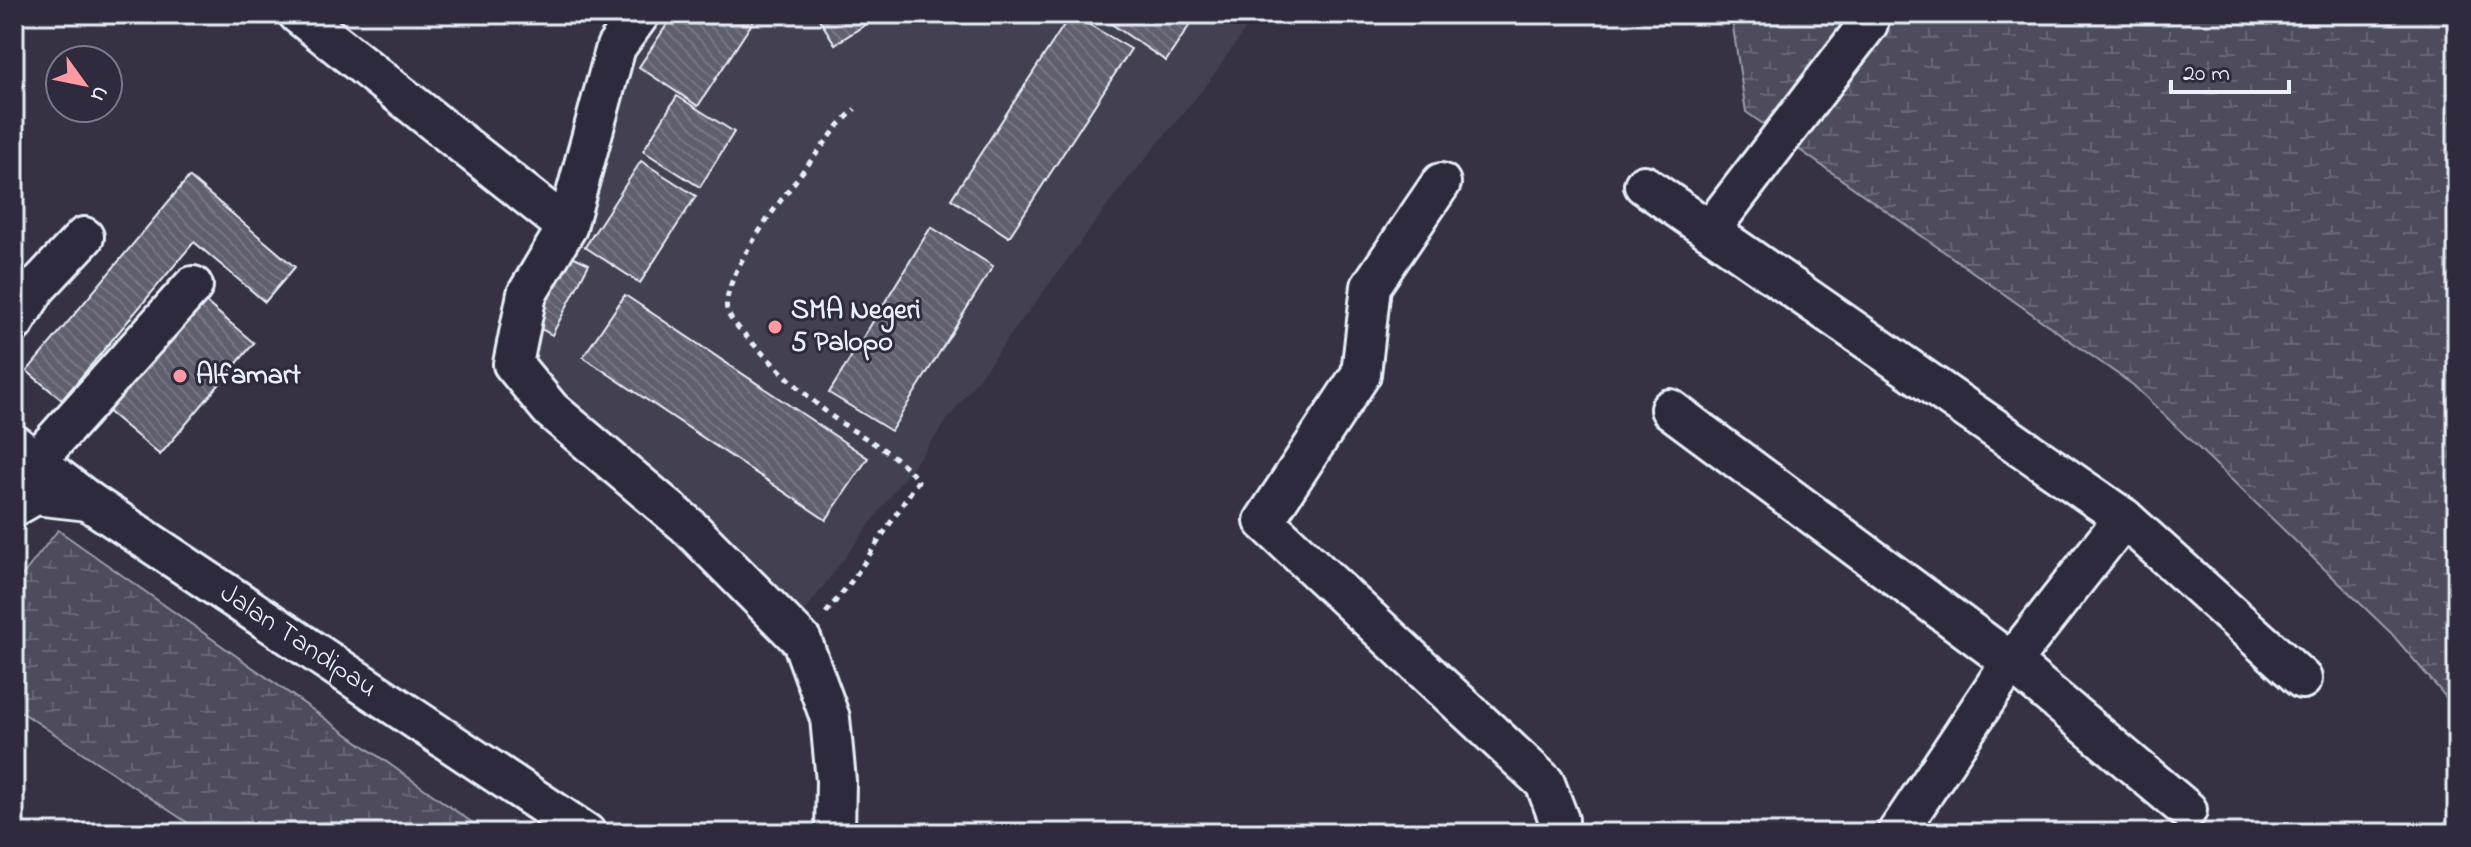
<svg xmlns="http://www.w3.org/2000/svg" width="2471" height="847" font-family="'Indie Flower',sans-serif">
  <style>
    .built { fill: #433f51 }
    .wetland { fill: url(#wetland-marsh); stroke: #9a9eaa; stroke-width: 2 }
    .building { fill: url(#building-back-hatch); stroke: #e8f1f8; stroke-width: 2 }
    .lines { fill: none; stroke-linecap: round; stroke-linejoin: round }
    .minor-casing { stroke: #e8f1f8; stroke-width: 44 }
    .path { stroke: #e8f1f8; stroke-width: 5; stroke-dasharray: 6 6; stroke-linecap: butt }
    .minor { stroke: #2f2a3d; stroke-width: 38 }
    .poi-dot { fill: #ff9aa2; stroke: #2f2a3d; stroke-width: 3 }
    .labels { text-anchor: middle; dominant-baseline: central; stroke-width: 6; stroke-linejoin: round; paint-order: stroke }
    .poi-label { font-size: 28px; font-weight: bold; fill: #e8f1f8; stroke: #2f2a3d; text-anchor: start }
    .street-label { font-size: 28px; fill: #e8f1f8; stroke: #2f2a3d }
  </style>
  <defs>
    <pattern id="wetland-marsh" width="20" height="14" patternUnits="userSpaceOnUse" patternTransform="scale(2)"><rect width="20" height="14" fill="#4d4b5c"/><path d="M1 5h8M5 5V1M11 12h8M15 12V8" fill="none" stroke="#676574"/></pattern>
    <pattern id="building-back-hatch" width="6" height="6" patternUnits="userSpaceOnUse" patternTransform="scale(2)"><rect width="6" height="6" fill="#605e6e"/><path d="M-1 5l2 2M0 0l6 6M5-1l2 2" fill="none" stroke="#777683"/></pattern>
  </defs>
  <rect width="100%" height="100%" fill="#363244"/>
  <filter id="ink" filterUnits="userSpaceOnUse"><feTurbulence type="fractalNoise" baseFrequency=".0125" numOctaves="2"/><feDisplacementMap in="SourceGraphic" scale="16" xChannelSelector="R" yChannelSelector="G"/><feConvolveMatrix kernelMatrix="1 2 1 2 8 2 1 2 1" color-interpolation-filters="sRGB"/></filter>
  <g filter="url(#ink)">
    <path class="built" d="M660,14H1256L1208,83L1117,193L802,615L527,356L537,298L633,54Z"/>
    <g class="wetland">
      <path d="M1731,14H2457V710L2391,633L2133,385L1746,112Z"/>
      <path d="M58,530L487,833H203L14,707V586Z"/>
    </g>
    <g class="building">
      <path d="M674,14H758L698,106L639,67Z"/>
      <path d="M816,14H882L835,44Z"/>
      <path d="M1071,14L1131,49L1009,237L951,199Z"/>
      <path d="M1112,14H1197L1166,61L1107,21Z"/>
      <path d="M677,96L734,132L700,187L643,151Z"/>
      <path d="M641,161L696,196L640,283L585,247Z"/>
      <path d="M189,177L295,267L265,302L194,242L62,400L27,371Z"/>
      <path d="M931,227L993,266L891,431L829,393Z"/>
      <path d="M570,255L589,264L552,335L534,325Z"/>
      <path d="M625,295L868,458L826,520L583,357Z"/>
      <path d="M201,298L254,343L160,455L106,410Z"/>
    </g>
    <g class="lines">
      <defs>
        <g id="minor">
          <path d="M298,14L567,227"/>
          <path d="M640,14L616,47L567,227L527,294L513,364L551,410L687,525L802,641L830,718L836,781L835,833"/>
          <path d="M1441,183L1371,286L1361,374L1264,521L1545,783L1559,820L1555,833"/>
          <path d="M1644,185L2124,518"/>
          <path d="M1710,230L1868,24"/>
          <path d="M14,323L36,288L84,237"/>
          <path d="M1670,409L2011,662L2187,810"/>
          <path id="s1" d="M14,444L88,501L586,833"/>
          <path d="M36,461L193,286"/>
          <path d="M14,507L35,495L88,501"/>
          <path d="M1897,833L2011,662L2124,518L2302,679"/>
        </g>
      </defs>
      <use href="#minor" class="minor-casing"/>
      <path class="path" d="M826,613L854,578L918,481C897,452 858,436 830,415C814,403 730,326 727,311C719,269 812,161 839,125L855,109"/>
      <use href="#minor" class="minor"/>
    </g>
  </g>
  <g class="poi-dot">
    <circle cx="775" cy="327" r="8"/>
    <circle cx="180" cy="376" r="8"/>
  </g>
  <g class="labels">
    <g class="poi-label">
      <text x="791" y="311">SMA Negeri<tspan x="791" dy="32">5 Palopo</tspan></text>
      <text x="196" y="376">Alfamart</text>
    </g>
    <g class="street-label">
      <text stroke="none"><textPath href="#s1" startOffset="346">Jalan Tandipau</textPath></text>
    </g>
  </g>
  <rect width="2471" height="847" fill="none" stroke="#2f2a3d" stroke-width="48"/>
  <rect x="24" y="24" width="2423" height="799" fill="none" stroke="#e8f1f8" stroke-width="3" filter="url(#ink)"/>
  <g transform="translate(84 84) rotate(123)"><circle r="38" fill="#2f2a3d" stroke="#797a88" stroke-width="2"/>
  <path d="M0-6L14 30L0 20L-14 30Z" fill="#ff9aa2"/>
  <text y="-12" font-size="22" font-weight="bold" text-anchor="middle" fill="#e8f1f8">U</text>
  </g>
  <path d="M2171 80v12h118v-12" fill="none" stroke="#e8f1f8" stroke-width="4"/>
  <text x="2183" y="80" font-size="24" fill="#e8f1f8" stroke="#2f2a3d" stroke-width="6" paint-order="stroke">20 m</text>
</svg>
